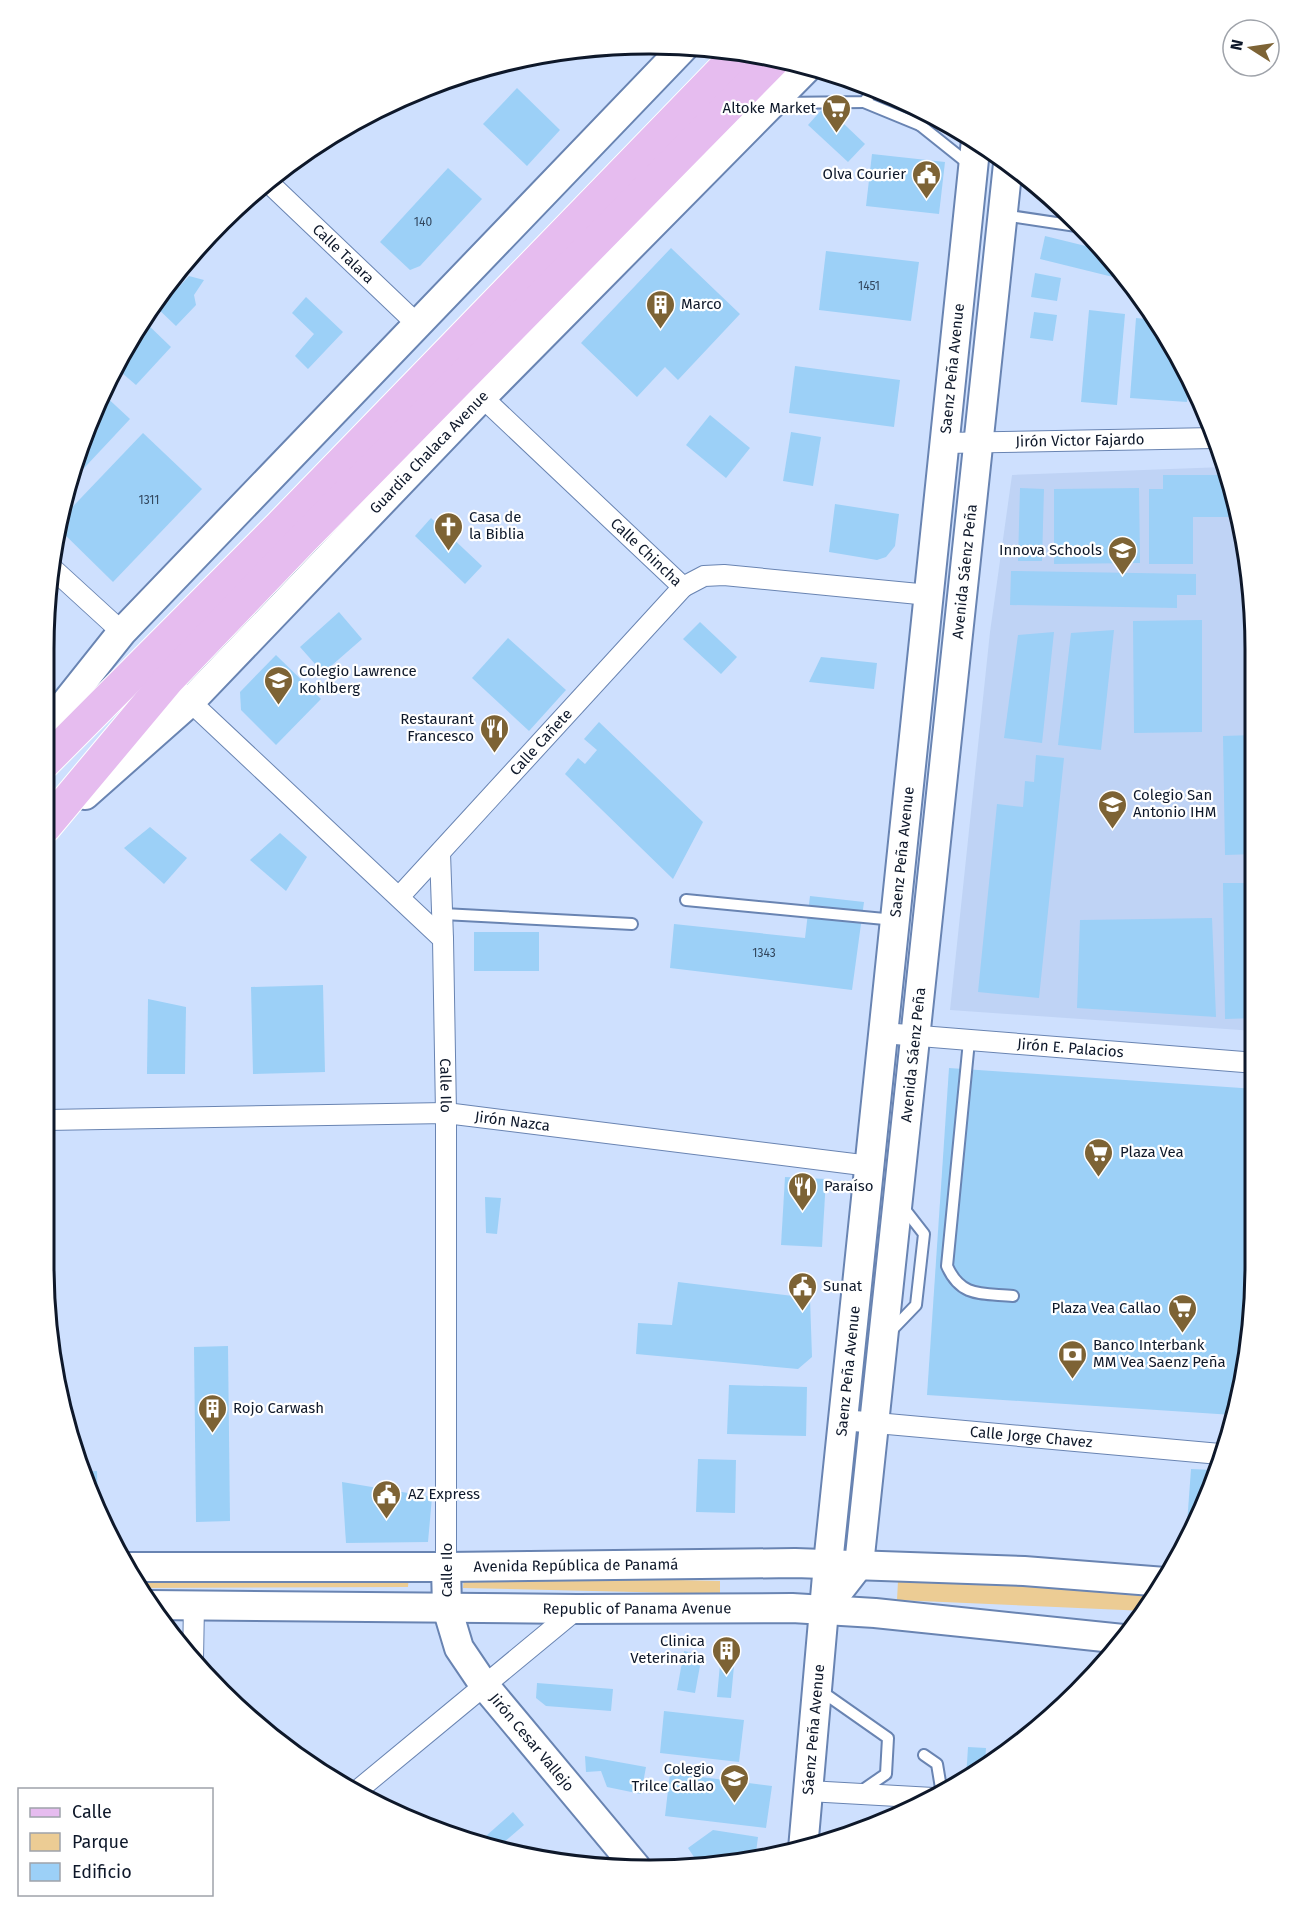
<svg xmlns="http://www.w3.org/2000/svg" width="1299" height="1914" font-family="'Fira Sans',sans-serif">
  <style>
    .built { fill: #bfd3f5 }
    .green { fill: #eccc94 }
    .building { fill: #9cd0f7 }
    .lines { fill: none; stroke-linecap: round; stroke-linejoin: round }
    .lane-casing { stroke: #6984b2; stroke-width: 14 }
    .street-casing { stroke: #6984b2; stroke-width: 22 }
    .secondary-casing { stroke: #6984b2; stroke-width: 32 }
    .primary-casing { stroke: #fff; stroke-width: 34 }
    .lane { stroke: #fff; stroke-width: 10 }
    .street { stroke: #fff; stroke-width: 20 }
    .secondary { stroke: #fff; stroke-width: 28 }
    .primary { stroke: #e6bcef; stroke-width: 32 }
    .labels { text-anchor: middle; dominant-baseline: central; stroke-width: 4.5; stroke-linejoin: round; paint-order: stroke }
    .number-label { font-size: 12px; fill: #32465d }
    .poi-label { font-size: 15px; fill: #0e182a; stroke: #fff; text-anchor: start }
    .street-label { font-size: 15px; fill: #0e182a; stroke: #fff }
    .rim { fill: none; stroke: #0e182a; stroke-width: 3 }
  </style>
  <rect width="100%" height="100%" fill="#cee0fe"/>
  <path class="built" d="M1224,467L1244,531L1255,649V1031L950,1010L990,632L1012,475Z"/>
  <g class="green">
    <path d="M132,1574L409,1575L408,1587L139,1588Z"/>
    <path d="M464,1575L720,1581V1594L463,1588Z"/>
    <path d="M1030,1575L1164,1583L1146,1611L897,1600L898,1581L1008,1586Z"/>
  </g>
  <g class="building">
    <path d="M517,88L560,130L527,166L483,124Z"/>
    <path d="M825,106L865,144L848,162L808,125Z"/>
    <path d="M872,154L945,162L939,214L866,206Z"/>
    <path d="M448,168L482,199L420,266L410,270L380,242Z"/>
    <path d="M1045,236L1102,250L1115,267L1113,277L1040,259Z"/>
    <path d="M671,248L740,314L678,380L665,367L637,397L581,343Z"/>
    <path d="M826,251L919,262L911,321L819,310Z"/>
    <path d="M1035,273L1061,278L1057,301L1031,297Z"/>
    <path d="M173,275L179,287L189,276L204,280L194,295L196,305L176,326L154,305Z"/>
    <path d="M306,297L343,332L308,369L295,356L314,334L292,313Z"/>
    <path d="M1089,310L1125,314L1117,405L1081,402Z"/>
    <path d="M1034,312L1057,315L1053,341L1030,338Z"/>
    <path d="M1136,318L1157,320L1189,379L1187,402L1130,398Z"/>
    <path d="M144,321L171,347L136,385L115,367Z"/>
    <path d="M795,366L900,380L894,427L789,413Z"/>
    <path d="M102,393L130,419L72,481L97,407Z"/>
    <path d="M710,415L750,448L726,478L686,445Z"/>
    <path d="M791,432L821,437L813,486L783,481Z"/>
    <path d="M143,433L202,489L113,582L57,527L59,521Z"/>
    <path d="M1163,475H1227L1239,517H1193V564H1149V489H1163Z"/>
    <path d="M1020,488L1044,489L1042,561H1018Z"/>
    <path d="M1139,488L1140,563L1054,564V489Z"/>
    <path d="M835,504L899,514L895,546L886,557L877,560L829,552Z"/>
    <path d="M431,518L482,566L465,584L415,536Z"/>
    <path d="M1011,571L1196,574V595H1177V608L1010,605Z"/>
    <path d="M339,612L362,639L323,673L300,647Z"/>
    <path d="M1202,620V732L1134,733L1133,621Z"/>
    <path d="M700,622L737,657L721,674L683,639Z"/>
    <path d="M1114,630L1101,750L1058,745L1071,633Z"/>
    <path d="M1054,632L1042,743L1004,738L1018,635Z"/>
    <path d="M508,638L566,690L529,731L472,678Z"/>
    <path d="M276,655L321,699L276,745L241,710L240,692Z"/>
    <path d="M821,657L877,663L874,689L809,682Z"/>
    <path d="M599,722L703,822L673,879L565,774L578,758L585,764L597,750L584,739Z"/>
    <path d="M1254,735L1256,854L1225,855L1223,736Z"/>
    <path d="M1036,755L1064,758L1039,998L978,992L997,804L1023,807L1025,781L1034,782Z"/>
    <path d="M150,827L187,858L164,884L124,848Z"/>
    <path d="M280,833L307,857L286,891L250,860Z"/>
    <path d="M1223,883H1256V1018L1225,1019Z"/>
    <path d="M810,896L864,902L852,990L670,968L674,924L805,938Z"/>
    <path d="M1212,918L1216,1017L1077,1008L1080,920Z"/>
    <rect x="474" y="932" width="65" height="39"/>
    <path d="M323,985L325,1072L253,1074L251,987Z"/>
    <path d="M148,999L186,1007L185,1074H147Z"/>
    <path d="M949,1068L1256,1089V1264L1244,1382L1233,1415L927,1395Z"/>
    <path d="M785,1177L826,1179L822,1247L781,1245Z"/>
    <path d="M485,1197L501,1198L497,1234L486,1233Z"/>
    <path d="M678,1282L810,1298L812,1357L798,1369L636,1354L638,1323L672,1325Z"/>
    <path d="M228,1346L230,1521L196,1522L194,1347Z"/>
    <path d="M729,1385L807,1387L806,1436L727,1434Z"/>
    <path d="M698,1459L736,1460L735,1513L696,1512Z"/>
    <path d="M1191,1469L1214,1470L1190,1539L1186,1538Z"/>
    <path d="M97,1471L98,1505L82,1472Z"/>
    <path d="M342,1482L432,1497L428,1542L346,1543Z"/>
    <path d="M684,1651L702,1655L695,1693L677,1690Z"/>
    <path d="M721,1653L735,1655L731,1698L717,1697Z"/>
    <path d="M537,1683L613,1689L611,1711L546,1706L536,1698Z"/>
    <path d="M664,1711L744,1720L739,1762L660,1753Z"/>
    <path d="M968,1747L986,1748L985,1764L967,1778H966Z"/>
    <path d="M585,1756L646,1767L641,1794L607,1787L601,1771L586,1772Z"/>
    <path d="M670,1773L772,1786L766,1828L665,1816Z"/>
    <path d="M513,1812L524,1825L497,1848L478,1843Z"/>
    <path d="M862,1819L883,1821L861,1831Z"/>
    <path d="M713,1830L758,1837L755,1860L683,1864L694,1857L688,1848Z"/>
  </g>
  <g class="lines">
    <defs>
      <g id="lane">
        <path d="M864,102L920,125"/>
        <path d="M780,103L864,102L876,88"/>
        <path d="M921,115L920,125L970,165"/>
        <path d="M1003,215L1083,227"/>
        <path d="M686,900L895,920"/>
        <path d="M443,914L632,924"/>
        <path d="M969,1041L947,1266C961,1298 982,1293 1013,1296"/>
        <path d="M890,1332L916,1305L924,1234L903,1207"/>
        <path d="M821,1691L888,1738L886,1774L860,1792"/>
        <path d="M924,1755L937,1764L942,1794"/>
      </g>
      <g id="street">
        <path id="s1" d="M268,182L417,324"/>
        <path id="s2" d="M482,397L683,587L704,576L724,575L929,595"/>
        <path id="s3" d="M944,443L1215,438"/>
        <path d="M52,568L122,632"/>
        <path id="s4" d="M181,693L443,939L446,1113V1567"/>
        <path d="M440,853L443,939"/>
        <path id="s5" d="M399,897L683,587"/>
        <path id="s6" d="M883,1033L1256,1063"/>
        <path id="s7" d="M47,1120L446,1113L870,1166"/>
        <path id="s8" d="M843,1420L1220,1454"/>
        <path d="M193,1659L194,1605"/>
        <path d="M358,1790L577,1609"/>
        <path d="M808,1791L933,1798"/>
      </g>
      <g id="secondary">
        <path d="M44,730L122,632L684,47"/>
        <path id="s9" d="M85,795L190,702L482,397L808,67"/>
        <path id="s10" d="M129,1567H446L795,1563L1024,1571L1165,1582"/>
        <path id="s11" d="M446,1567L447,1608L459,1648L484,1685L636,1867"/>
        <path id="s12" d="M149,1605L577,1609L792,1608L875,1613L1123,1639"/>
        <path id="s13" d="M824,1610L859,1565L1008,164"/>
        <path id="s14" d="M803,1849L828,1564L976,140"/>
      </g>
      <g id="primary">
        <path d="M44,763L280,526L740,52"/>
        <path d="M45,827L168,680L302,540L776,58"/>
      </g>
    </defs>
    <use href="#lane" class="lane-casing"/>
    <use href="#street" class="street-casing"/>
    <use href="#secondary" class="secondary-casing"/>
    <use href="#primary" class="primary-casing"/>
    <use href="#lane" class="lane"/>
    <use href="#street" class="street"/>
    <use href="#secondary" class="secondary"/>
    <use href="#primary" class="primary"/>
  </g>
  <defs>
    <symbol id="supermarket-pin" viewBox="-11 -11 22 30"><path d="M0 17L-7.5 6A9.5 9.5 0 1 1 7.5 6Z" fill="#7d6335" stroke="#fff"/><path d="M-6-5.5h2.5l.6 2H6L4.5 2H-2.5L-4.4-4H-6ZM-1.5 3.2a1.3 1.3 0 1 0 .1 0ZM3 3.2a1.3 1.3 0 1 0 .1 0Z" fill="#fff"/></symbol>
    <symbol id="civic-pin" viewBox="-11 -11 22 30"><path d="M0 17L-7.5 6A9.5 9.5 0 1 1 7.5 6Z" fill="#7d6335" stroke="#fff"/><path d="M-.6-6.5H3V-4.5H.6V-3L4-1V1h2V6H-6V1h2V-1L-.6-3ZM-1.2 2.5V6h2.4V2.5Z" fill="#fff"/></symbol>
    <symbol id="building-pin" viewBox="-11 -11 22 30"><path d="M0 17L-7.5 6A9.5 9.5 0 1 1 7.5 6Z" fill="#7d6335" stroke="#fff"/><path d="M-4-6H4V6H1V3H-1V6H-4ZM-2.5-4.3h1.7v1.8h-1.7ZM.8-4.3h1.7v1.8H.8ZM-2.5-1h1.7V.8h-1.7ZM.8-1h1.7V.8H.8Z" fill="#fff"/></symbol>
    <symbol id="church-pin" viewBox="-11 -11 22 30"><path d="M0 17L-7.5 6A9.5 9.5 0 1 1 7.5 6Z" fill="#7d6335" stroke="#fff"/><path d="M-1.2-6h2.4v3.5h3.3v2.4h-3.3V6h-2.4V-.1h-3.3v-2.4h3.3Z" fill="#fff"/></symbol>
    <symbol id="school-pin" viewBox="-11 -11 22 30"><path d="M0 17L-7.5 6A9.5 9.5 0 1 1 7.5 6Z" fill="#7d6335" stroke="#fff"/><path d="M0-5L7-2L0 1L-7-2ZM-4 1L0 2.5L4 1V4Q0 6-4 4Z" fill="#fff"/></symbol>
    <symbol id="restaurant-pin" viewBox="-11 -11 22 30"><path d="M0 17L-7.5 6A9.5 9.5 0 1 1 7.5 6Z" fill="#7d6335" stroke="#fff"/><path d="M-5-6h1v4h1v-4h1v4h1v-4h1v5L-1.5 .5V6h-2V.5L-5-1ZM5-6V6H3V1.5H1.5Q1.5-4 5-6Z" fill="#fff"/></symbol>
    <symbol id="university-pin" viewBox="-11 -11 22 30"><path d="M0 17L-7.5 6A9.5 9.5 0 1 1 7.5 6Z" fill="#7d6335" stroke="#fff"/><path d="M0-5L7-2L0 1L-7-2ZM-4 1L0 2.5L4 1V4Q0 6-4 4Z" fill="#fff"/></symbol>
    <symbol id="bank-pin" viewBox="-11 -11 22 30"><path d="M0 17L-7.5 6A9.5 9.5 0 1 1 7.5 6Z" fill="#7d6335" stroke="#fff"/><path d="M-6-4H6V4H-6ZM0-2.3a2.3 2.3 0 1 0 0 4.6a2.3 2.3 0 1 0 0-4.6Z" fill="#fff"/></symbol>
  </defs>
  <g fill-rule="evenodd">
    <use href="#supermarket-pin" x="820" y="92" width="33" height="45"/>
    <use href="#civic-pin" x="910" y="158" width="33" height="45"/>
    <use href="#building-pin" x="644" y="288" width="33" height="45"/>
    <use href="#church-pin" x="432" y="510" width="33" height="45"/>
    <use href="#school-pin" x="1106" y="534" width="33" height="45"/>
    <use href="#school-pin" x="262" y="664" width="33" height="45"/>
    <use href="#restaurant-pin" x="478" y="712" width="33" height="45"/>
    <use href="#university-pin" x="1096" y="788" width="33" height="45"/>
    <use href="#supermarket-pin" x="1082" y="1136" width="33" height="45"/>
    <use href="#restaurant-pin" x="786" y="1170" width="33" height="45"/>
    <use href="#civic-pin" x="786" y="1270" width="33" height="45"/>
    <use href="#supermarket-pin" x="1166" y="1292" width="33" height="45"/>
    <use href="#bank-pin" x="1056" y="1338" width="33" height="45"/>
    <use href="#building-pin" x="196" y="1392" width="33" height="45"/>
    <use href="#civic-pin" x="370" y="1478" width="33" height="45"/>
    <use href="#building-pin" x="710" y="1634" width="33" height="45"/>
    <use href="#school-pin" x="718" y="1762" width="33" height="45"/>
  </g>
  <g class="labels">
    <g class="number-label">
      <text x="423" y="222">140</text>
      <text x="869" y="286">1451</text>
      <text x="149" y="500">1311</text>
      <text x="764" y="953">1343</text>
    </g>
    <g class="poi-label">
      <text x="816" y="108" text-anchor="end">Altoke Market</text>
      <text x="906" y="174" text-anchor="end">Olva Courier</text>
      <text x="681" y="304">Marco</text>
      <text x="469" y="517">Casa de<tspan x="469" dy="17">la Biblia</tspan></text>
      <text x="1102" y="550" text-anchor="end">Innova Schools</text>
      <text x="299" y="671">Colegio Lawrence<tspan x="299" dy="17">Kohlberg</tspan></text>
      <text x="474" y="719" text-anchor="end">Restaurant<tspan x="474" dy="17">Francesco</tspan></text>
      <text x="1133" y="795">Colegio San<tspan x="1133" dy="17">Antonio IHM</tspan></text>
      <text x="1120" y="1152">Plaza Vea</text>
      <text x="824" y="1186">Paraíso</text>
      <text x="823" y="1286">Sunat</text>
      <text x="1161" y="1308" text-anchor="end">Plaza Vea Callao</text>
      <text x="1093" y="1345">Banco Interbank<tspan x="1093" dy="17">MM Vea Saenz Peña</tspan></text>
      <text x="233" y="1408">Rojo Carwash</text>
      <text x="408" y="1494">AZ Express</text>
      <text x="705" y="1641" text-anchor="end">Clinica<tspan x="705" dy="17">Veterinaria</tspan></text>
      <text x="714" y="1769" text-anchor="end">Colegio<tspan x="714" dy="17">Trilce Callao</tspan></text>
    </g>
    <g class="street-label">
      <text stroke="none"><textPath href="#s1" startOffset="104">Calle Talara</textPath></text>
      <text stroke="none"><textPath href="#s14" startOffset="1488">Saenz Peña Avenue</textPath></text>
      <text stroke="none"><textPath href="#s3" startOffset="136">Jirón Victor Fajardo</textPath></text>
      <text stroke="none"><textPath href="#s9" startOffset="486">Guardia Chalaca Avenue</textPath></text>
      <text stroke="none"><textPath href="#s2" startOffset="226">Calle Chincha</textPath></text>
      <text stroke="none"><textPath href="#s13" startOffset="1056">Avenida Sáenz Peña</textPath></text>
      <text stroke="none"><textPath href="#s5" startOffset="210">Calle Cañete</textPath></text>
      <text stroke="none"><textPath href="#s14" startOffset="1002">Saenz Peña Avenue</textPath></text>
      <text stroke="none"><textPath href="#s6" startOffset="188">Jirón E. Palacios</textPath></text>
      <text stroke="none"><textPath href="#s13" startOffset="570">Avenida Sáenz Peña</textPath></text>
      <text stroke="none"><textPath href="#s4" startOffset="506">Calle Ilo</textPath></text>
      <text stroke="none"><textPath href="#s7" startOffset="466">Jirón Nazca</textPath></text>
      <text stroke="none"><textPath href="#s14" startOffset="480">Saenz Peña Avenue</textPath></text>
      <text stroke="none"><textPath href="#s8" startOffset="189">Calle Jorge Chavez</textPath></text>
      <text stroke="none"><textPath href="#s10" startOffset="447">Avenida República de Panamá</textPath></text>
      <text transform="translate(447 1570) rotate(-90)">Calle Ilo</text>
      <text stroke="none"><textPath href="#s12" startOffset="488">Republic of Panama Avenue</textPath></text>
      <text stroke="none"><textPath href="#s14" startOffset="120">Sáenz Peña Avenue</textPath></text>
      <text stroke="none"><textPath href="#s11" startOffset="202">Jirón Cesar Vallejo</textPath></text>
    </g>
  </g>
  <path d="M0 0H1299V1914H0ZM649 54H650A595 595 0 0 1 1245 649V1265A595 595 0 0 1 650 1860H649A595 595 0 0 1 54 1265V649A595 595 0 0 1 649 54Z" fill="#fff" fill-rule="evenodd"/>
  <path class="rim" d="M649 54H650A595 595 0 0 1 1245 649V1265A595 595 0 0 1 650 1860H649A595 595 0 0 1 54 1265V649A595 595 0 0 1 649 54Z"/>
  <rect x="18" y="1788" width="195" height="108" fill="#ffffff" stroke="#9fa3aa" stroke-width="1.5"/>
  <rect x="30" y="1808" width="30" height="9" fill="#e6bcef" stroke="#9fa3aa" stroke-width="1.5"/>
  <text x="72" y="1818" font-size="18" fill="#0e182a">Calle</text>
  <rect x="30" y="1833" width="30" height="18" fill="#eccc94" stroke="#9fa3aa" stroke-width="1.5"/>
  <text x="72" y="1848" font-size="18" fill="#0e182a">Parque</text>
  <rect x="30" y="1863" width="30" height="18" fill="#9cd0f7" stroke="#9fa3aa" stroke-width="1.5"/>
  <text x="72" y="1878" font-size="18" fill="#0e182a">Edificio</text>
  <g transform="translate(1251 48) rotate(282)"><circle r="28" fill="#ffffff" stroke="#9fa3aa" stroke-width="1.5"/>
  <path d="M0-4.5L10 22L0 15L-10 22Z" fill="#7d6335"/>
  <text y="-9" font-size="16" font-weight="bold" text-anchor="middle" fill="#0e182a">N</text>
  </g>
</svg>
